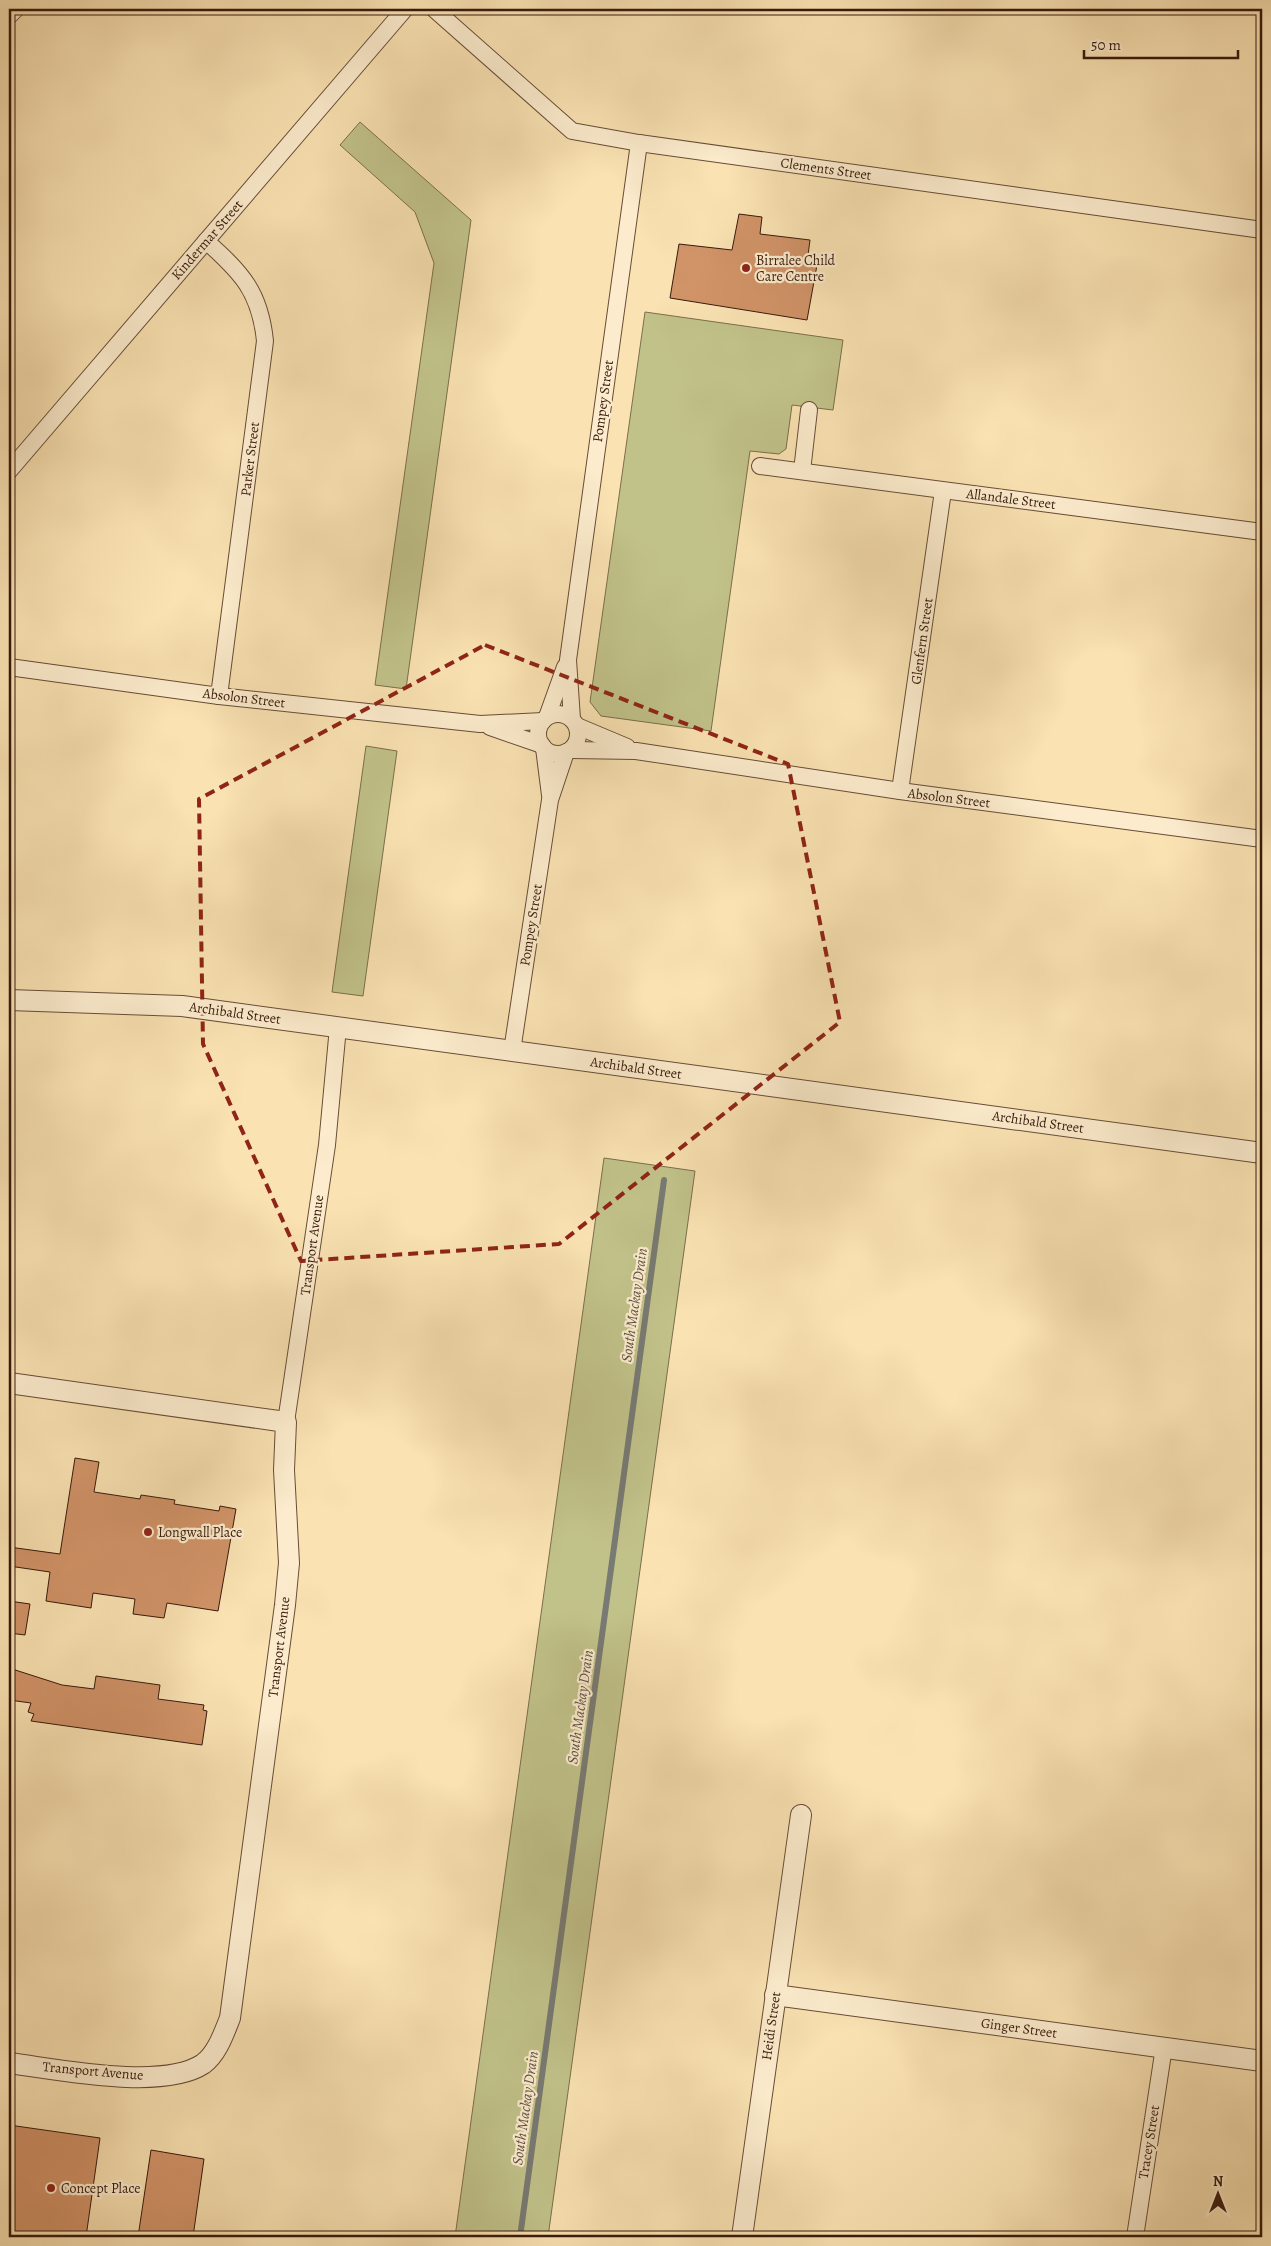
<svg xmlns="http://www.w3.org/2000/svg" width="1271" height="2246" font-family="Alegreya,serif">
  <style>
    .green { fill: #c1c28a; stroke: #7c6e4b }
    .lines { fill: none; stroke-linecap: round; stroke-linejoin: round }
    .stream { stroke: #787a73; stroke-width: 6 }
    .building { fill: #d19368; stroke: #371a0c }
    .minor-casing { stroke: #684c36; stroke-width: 18 }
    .tertiary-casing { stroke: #684c36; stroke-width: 22 }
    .minor { stroke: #fceccd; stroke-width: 16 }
    .tertiary { stroke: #fceccd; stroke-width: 20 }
    .marked { fill: none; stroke: #8f2418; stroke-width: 4; stroke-dasharray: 10 6; stroke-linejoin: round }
    .poi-dot { fill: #8f2418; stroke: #fceccd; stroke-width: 2 }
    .labels { text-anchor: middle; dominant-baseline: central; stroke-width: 4.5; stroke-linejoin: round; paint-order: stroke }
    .street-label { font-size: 14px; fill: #371a0c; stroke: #fceccd }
    .poi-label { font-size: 14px; fill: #371a0c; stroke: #fceccd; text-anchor: start }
    .water-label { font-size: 15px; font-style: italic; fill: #5d5248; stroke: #fceccd }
  </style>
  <rect width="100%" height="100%" fill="#fae2b2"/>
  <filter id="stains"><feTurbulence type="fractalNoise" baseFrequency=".004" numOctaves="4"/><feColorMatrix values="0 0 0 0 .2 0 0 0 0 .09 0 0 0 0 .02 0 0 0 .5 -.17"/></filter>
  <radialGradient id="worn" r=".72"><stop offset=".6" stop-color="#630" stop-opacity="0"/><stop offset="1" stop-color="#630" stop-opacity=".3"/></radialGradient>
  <g class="green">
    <path d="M360,122L471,220L406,689L375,685L434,263L415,212L340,145Z"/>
    <path d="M645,312L843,340L833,410L792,405L786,449L779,454L750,451L711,731L601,716L590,702Z"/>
    <path d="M366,746L397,751L363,996L332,992Z"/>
    <path d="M604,1158L695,1171L548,2237H455Z"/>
  </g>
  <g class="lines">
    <path class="stream" d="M520,2237L664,1180"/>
  </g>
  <g class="building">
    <path d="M739,214L762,217L760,234L810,240L807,263L817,265L807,320L670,298L679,244L732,250Z"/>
    <path d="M75,1458L99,1462L94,1492L140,1499L141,1495L175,1500L174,1504L219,1511L220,1506L236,1509L218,1611L167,1603L164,1618L133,1614L135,1599L93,1593L91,1608L46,1601L50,1572L9,1566V1547L60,1554Z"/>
    <path d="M9,1601L30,1604L25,1635L9,1633Z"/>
    <path d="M9,1668L62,1685L94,1689L96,1676L160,1685L158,1699L204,1705L203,1710L207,1711L202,1745L31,1721L34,1714L28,1712L31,1703L9,1700Z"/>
    <path d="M9,2125L100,2138L86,2237H9Z"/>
    <path d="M151,2150L204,2159L193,2237H138Z"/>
  </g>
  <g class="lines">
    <defs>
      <g id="minor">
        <path d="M434,9L572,131L639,143L1262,230"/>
        <path d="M9,16L16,9"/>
        <path d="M206,241C242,273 260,292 265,341L219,696"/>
        <path d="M760,466L1262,532"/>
        <path d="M9,471L405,9"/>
        <path d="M802,471L809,410"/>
        <path d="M9,667L219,696L480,724L543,721"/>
        <circle cx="558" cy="734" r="20"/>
        <path d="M547,717L565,667"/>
        <path d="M572,719L568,660L639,143"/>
        <path d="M577,726L627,747"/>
        <path d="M490,727L542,745"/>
        <path d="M544,748L550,795"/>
        <path d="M571,750L636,751L900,791L1262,839"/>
        <path d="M900,791L943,491"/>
        <path d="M512,1051L550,800L566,752"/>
        <path d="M286,1422L327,1145L338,1027"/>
        <path d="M1135,2237L1164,2047"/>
      </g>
      <g id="tertiary">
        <path d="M9,1000L182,1006L1262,1153"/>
        <path d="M9,1383L286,1422L284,1470L289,1563L285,1605L230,2018C224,2033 217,2054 203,2064C162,2091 57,2069 9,2063"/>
        <path d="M775,1995L1262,2061"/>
        <path d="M742,2237L801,1815"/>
      </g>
    </defs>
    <use href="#minor" class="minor-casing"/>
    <use href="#tertiary" class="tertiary-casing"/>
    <use href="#minor" class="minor"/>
    <use href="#tertiary" class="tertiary"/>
  </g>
  <path class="marked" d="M485,645L788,764L840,1022L559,1244L301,1261L203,1044L199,799Z"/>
  <g class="poi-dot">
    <circle cx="746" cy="268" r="5"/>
    <circle cx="148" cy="1532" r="5"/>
    <circle cx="51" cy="2188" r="5"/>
  </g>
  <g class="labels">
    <g class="street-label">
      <text transform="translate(826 169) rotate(8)">Clements Street</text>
      <text transform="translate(207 240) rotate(-49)">Kindermar Street</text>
      <text transform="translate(603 401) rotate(-82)">Pompey Street</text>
      <text transform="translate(250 459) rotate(-83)">Parker Street</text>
      <text transform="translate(1011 499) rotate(7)">Allandale Street</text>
      <text transform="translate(922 641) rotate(-82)">Glenfern Street</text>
      <text transform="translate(244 698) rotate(7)">Absolon Street</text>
      <text transform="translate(949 798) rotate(7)">Absolon Street</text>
      <text transform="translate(531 925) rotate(-81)">Pompey Street</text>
      <text transform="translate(235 1013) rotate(8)">Archibald Street</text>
      <text transform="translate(636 1068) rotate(8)">Archibald Street</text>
      <text transform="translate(1038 1122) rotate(8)">Archibald Street</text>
      <text transform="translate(312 1245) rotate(-82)">Transport Avenue</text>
      <text transform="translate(279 1647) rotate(-83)">Transport Avenue</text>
      <text transform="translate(771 2026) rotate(-82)">Heidi Street</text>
      <text transform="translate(1019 2028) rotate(8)">Ginger Street</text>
      <text transform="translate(93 2071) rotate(5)">Transport Avenue</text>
      <text transform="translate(1149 2142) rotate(-81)">Tracey Street</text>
    </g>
    <g class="poi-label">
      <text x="756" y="260">Birralee Child<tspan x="756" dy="16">Care Centre</tspan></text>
      <text x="158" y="1532">Longwall Place</text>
      <text x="61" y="2188">Concept Place</text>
    </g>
    <g class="water-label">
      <text transform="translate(634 1305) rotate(-82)">South Mackay Drain</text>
      <text transform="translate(580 1707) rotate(-82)">South Mackay Drain</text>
      <text transform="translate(525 2108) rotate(-82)">South Mackay Drain</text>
    </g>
  </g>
  <rect width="1271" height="2246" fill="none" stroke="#fae2b2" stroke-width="30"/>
  <rect x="10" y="10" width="1251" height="2226" fill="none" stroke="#371a0c" stroke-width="2.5"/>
  <rect x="15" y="15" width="1241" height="2216" fill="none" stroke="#371a0c"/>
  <g transform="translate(1218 2194)" stroke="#fceccd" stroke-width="4" paint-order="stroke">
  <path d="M0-4L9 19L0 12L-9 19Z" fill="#371a0c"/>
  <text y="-8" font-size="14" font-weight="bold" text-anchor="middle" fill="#371a0c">N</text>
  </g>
  <path d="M1084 50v8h154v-8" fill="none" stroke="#371a0c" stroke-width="2.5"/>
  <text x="1091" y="50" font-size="15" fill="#371a0c" stroke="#fceccd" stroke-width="4" paint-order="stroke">50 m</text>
  <rect width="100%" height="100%" filter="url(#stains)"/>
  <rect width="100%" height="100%" fill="url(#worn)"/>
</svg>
